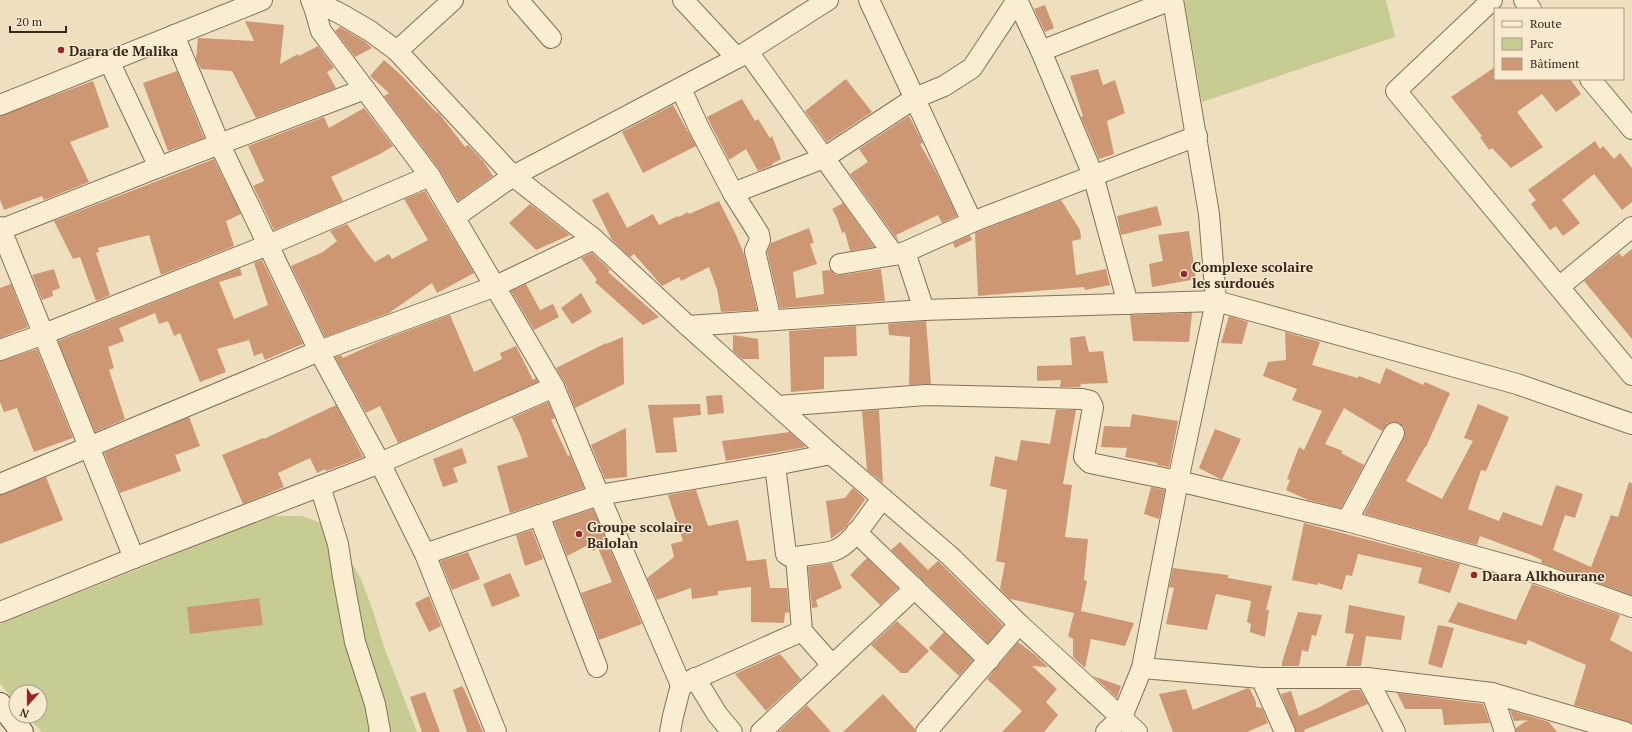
<svg xmlns="http://www.w3.org/2000/svg" width="1632" height="732" font-family="'PT Serif',serif">
  <style>
    .green { fill: #c7cc93 }
    .building { fill: #cd9774 }
    .lines { fill: none; stroke-linecap: round; stroke-linejoin: round }
    .street-casing { stroke: #877057; stroke-width: 22 }
    .secondary-casing { stroke: #69513a; stroke-width: 24 }
    .street { stroke: #f9edd2; stroke-width: 20 }
    .secondary { stroke: #f9edd2; stroke-width: 22 }
    .poi-dot { fill: #972629; stroke: #f6e9ce; stroke-width: 1.5 }
    .labels { text-anchor: middle; dominant-baseline: central; stroke-width: 3; stroke-linejoin: round; paint-order: stroke }
    .poi-label { font-size: 14px; font-weight: bold; fill: #36281c; stroke: #f6e9ce; text-anchor: start }
  </style>
  <rect width="100%" height="100%" fill="#eedfbf"/>
  <g class="green">
    <path d="M1184,0H1386L1395,37L1202,102Z"/>
    <path d="M272,516H302L322,523L337,538L361,579L373,611L384,647L417,732H42L26,716H40V692H16V704L0,683V624Z"/>
  </g>
  <g class="building">
    <path d="M1045,5L1054,28L1045,32L1034,9Z"/>
    <path d="M245,21L284,25L280,64L298,54L299,56L318,46L334,68L327,72L336,88L256,118L232,71L201,69L196,59L198,38L254,41Z"/>
    <path d="M340,27L364,41L372,48L355,57L335,31Z"/>
    <path d="M384,60L401,75L437,113L438,112L465,147L468,145L483,161L493,176L458,201L439,169L384,96L389,93L370,76Z"/>
    <path d="M1495,67V79H1570L1581,94L1556,112L1542,94L1517,112L1543,147L1511,168L1492,148L1489,150L1480,137L1482,136L1451,97Z"/>
    <path d="M1098,69L1103,85L1115,80L1125,113L1107,121L1114,154L1099,159L1081,117L1083,116L1070,76Z"/>
    <path d="M177,71L204,138L168,151L143,83Z"/>
    <path d="M846,79L872,112L827,142L805,111Z"/>
    <path d="M93,81L109,127L70,142L89,182L44,200L42,196L4,210L0,200V116Z"/>
    <path d="M742,99L755,121L758,119L770,138L772,136L781,159L772,164L773,165L758,171L746,149L729,160L707,117Z"/>
    <path d="M673,105L696,146L643,173L622,132Z"/>
    <path d="M364,108L393,146L380,154L331,177L343,201L274,230L253,186L264,181L248,146L324,117L329,128Z"/>
    <path d="M909,116L923,143L920,144L936,172L957,216L942,223L938,215L896,235L899,242L850,174L868,162L859,149Z"/>
    <path d="M1595,141L1600,149L1603,146L1614,159L1620,153L1632,168V202L1622,210L1594,174L1562,200L1580,223L1563,236L1556,226L1550,230L1531,204L1536,200L1528,190Z"/>
    <path d="M214,159L241,214L226,221L234,246L161,275L149,235L98,248L99,252L96,253L110,295L96,301L80,257L73,259L54,221Z"/>
    <path d="M425,191L474,273L437,293L432,283L389,313L325,337L291,266L323,252L337,241L330,231L347,224L368,254L375,262L389,254L392,259L428,240L404,199Z"/>
    <path d="M608,192L627,228L653,214L659,225L678,216L679,217L688,212L689,214L719,201L736,235L744,254L757,310L721,312L717,289L709,267L681,281L679,277L662,286L634,254L630,257L612,240L592,200Z"/>
    <path d="M1061,200L1080,230L1081,239L1072,241L1076,275L1106,269L1110,285L1085,290L1084,287L978,296L975,233Z"/>
    <path d="M843,203L874,247L850,251L845,232L842,233L837,218L832,209Z"/>
    <path d="M530,204L570,235L536,250L509,223Z"/>
    <path d="M1157,206L1162,225L1121,235L1117,216Z"/>
    <path d="M809,228L814,243L810,244L817,264L793,272L796,298L824,294L822,271L830,270L836,275H842L881,269L885,301L780,308L767,252L771,243Z"/>
    <path d="M1189,231L1196,279L1152,287L1149,264L1163,261L1158,235Z"/>
    <path d="M970,235L972,240L955,248L953,243Z"/>
    <path d="M1632,249V339L1584,281L1619,253L1622,257Z"/>
    <path d="M592,253L610,270L608,272L659,317L643,325L595,282L597,280L581,258Z"/>
    <path d="M262,260L303,344L265,360L262,353L254,356L249,340L217,349L226,372L200,382L180,333L174,336L168,321L159,324L155,313L119,328L124,341L108,347L114,368L109,370L125,419L95,432L58,341L240,268L242,275L219,282L234,319L268,305L254,263Z"/>
    <path d="M54,269L60,288L52,291L53,296L42,300L32,275Z"/>
    <path d="M11,284L28,327L0,338V288Z"/>
    <path d="M526,284L540,310L553,304L559,317L534,330L511,291Z"/>
    <path d="M581,293L592,312L572,324L561,308Z"/>
    <path d="M1192,313L1189,342L1133,341L1130,315Z"/>
    <path d="M450,315L474,372L502,359L500,353L516,346L533,380L536,378L538,382L398,443L380,406L366,413L335,357L341,355L343,358L380,341Z"/>
    <path d="M1229,316L1248,322L1242,344L1221,343Z"/>
    <path d="M926,321L931,384L909,385L910,337L889,335L888,324Z"/>
    <path d="M856,326L857,356L824,357V389L791,392L789,331Z"/>
    <path d="M1285,332L1320,342L1312,365L1358,378L1359,376L1380,384L1386,368L1423,385L1425,382L1450,393L1426,447H1425L1406,481L1442,499L1473,441L1464,438L1478,404L1509,417L1486,471L1481,470L1468,509L1499,521L1503,512L1542,526L1556,485L1583,494L1575,518L1565,515L1553,550L1591,567L1611,515L1618,517L1629,482L1632,483V595L1541,563L1542,560L1531,555L1480,536L1477,545L1364,514L1404,438L1405,433L1404,427L1399,423L1394,422L1388,423L1382,431L1344,408L1325,444L1343,451L1341,453L1364,465L1341,508L1308,500L1286,490L1290,480L1287,479L1299,447L1304,450L1322,411L1292,400L1297,389L1263,376L1268,362L1286,360Z"/>
    <path d="M733,335L758,339L759,359H742L733,351Z"/>
    <path d="M1085,336L1089,352L1103,351L1108,383L1081,384L1080,387H1060L1061,380L1037,381V366L1072,365L1070,338Z"/>
    <path d="M623,337L624,384L575,408L565,383L556,368L606,343V344Z"/>
    <path d="M37,349L73,438L34,452L17,408L4,412L0,402V361Z"/>
    <path d="M722,395L724,413L708,415L706,396Z"/>
    <path d="M548,402L555,418L551,420L568,456L570,455L584,488L510,513L497,466L528,457L520,434L512,418Z"/>
    <path d="M700,404L701,415L673,418L677,452L656,453L648,405Z"/>
    <path d="M336,405L363,457L326,471L325,469L317,473L310,458L278,473L284,487L243,504L222,455L263,438L264,439Z"/>
    <path d="M879,410L883,483L867,470L862,411Z"/>
    <path d="M1056,410H1076L1063,484L1072,485L1065,537L1088,539L1084,580L1087,581L1081,611L1134,623L1125,646L1091,639L1085,668L1073,657V639L1068,636L1074,613L1010,599L1000,589L1005,563L996,561L1007,490L990,486L995,456L1017,461L1021,440L1050,444Z"/>
    <path d="M1132,414L1178,421L1169,467L1157,465V463L1125,457L1127,448L1101,447L1104,426L1130,427Z"/>
    <path d="M189,417L200,446L175,455L181,471L120,493L104,453Z"/>
    <path d="M626,428L627,477L605,479L591,445Z"/>
    <path d="M1215,429L1241,439L1222,480L1199,468Z"/>
    <path d="M790,432L806,447L726,461L722,441Z"/>
    <path d="M462,448L467,463L453,468L458,482L443,487L433,459Z"/>
    <path d="M46,477L63,520L0,544V495Z"/>
    <path d="M1151,487L1165,490L1159,519L1144,514Z"/>
    <path d="M853,488L864,498L865,500L844,529L831,539L826,501L845,498Z"/>
    <path d="M696,490L708,526L738,520L747,561L766,559L770,588H787L789,612L785,613L784,623L751,622V587L718,591V595L692,599L691,588L657,600L647,578L674,557L671,544L683,541L668,495Z"/>
    <path d="M593,509L642,624L599,640L581,593L612,582L598,548L593,551L590,544L567,556L554,522Z"/>
    <path d="M1304,523L1460,564L1450,593L1418,583L1422,568L1358,554L1352,576L1346,575L1342,590L1318,583L1317,585L1292,580Z"/>
    <path d="M532,530L543,559L525,566L516,535Z"/>
    <path d="M900,542L928,570L938,561L1003,625L988,643L891,550Z"/>
    <path d="M468,552L480,579L452,590L440,561Z"/>
    <path d="M867,558L898,588L880,605L850,575Z"/>
    <path d="M832,563L842,588L816,600L818,607L812,608L808,567Z"/>
    <path d="M1173,568L1228,575V578L1272,586L1266,610H1269L1265,637L1250,632L1251,624L1247,622L1251,601L1216,594L1207,630L1166,624L1174,588L1169,587Z"/>
    <path d="M510,573L520,596L492,607L483,584Z"/>
    <path d="M1532,584L1620,615L1610,640L1632,652V723L1574,705L1586,665L1528,640L1526,645L1448,622L1458,602L1516,620Z"/>
    <path d="M429,596L441,626L429,632L415,603Z"/>
    <path d="M259,598L263,625L190,634L187,607Z"/>
    <path d="M1349,605L1405,616L1401,640L1366,636L1361,666H1346L1354,634L1345,633Z"/>
    <path d="M1298,612L1322,615L1316,636L1312,635L1308,652L1302,650L1299,666H1282V662Z"/>
    <path d="M897,621L929,651L907,673H901L871,645Z"/>
    <path d="M1438,625L1454,628L1442,668L1428,664Z"/>
    <path d="M944,632L973,660L959,676L929,648Z"/>
    <path d="M1018,642L1034,654L1048,667L1032,666L1057,689L1046,702L1058,715L1044,732H1002L1022,711L987,679Z"/>
    <path d="M780,654L801,679L766,711L735,674Z"/>
    <path d="M1093,676L1121,686L1117,698Z"/>
    <path d="M462,686L464,689L483,732H467L453,690Z"/>
    <path d="M1248,688L1250,689L1256,702V707L1262,708L1268,723L1247,732H1173L1159,694L1186,689L1193,710Z"/>
    <path d="M1351,690H1360L1368,704L1304,730L1305,732H1296L1281,694L1291,691L1299,716L1320,707Z"/>
    <path d="M425,692L440,732H422L410,697Z"/>
    <path d="M1397,693L1483,704L1490,723L1444,725L1442,709H1405Z"/>
    <path d="M883,694L915,729V732H843Z"/>
    <path d="M807,705L831,732H778Z"/>
    <path d="M1510,710L1549,722L1557,732H1516V728L1528,720L1514,721Z"/>
  </g>
  <g class="lines">
    <defs>
      <g id="street">
        <path d="M311,0C315,7 318,22 321,31L430,176L554,387L599,495L681,685L802,631"/>
        <path d="M518,0L551,38"/>
        <path d="M683,0L737,58"/>
        <path d="M828,0L737,58L513,176L594,239L688,326L831,454L950,556L1019,624"/>
        <path d="M869,0L972,222"/>
        <path d="M1017,0L1041,51L1093,175L1128,304"/>
        <path d="M1492,0L1396,91L1632,375"/>
        <path d="M1524,0L1531,9"/>
        <path d="M314,5L329,8L341,14L370,31L397,51L513,176L455,217"/>
        <path d="M174,35L219,143L319,351L380,463L425,554L496,732"/>
        <path d="M397,51L453,0"/>
        <path d="M1041,51L1171,0"/>
        <path d="M748,52L894,255"/>
        <path d="M109,61L159,167"/>
        <path d="M1590,79L1632,129"/>
        <path d="M681,89L699,128L733,193L759,234L760,240L755,251L771,320"/>
        <path d="M0,105L262,0"/>
        <path d="M733,193L824,158L915,98L944,86L972,68L1017,0"/>
        <path d="M0,227L134,558"/>
        <path d="M0,230L159,167L365,89"/>
        <path d="M905,252L924,310"/>
        <path d="M840,264L894,255L905,252L972,222L1197,136"/>
        <path d="M1559,287L1632,227"/>
        <path d="M688,326L924,310L1216,301L1517,384L1632,424"/>
        <path d="M0,350L44,334L268,245L430,176"/>
        <path d="M778,406L926,395L1082,399L1090,401L1093,407L1084,457L1090,463L1178,481L1347,521L1539,574L1632,607"/>
        <path d="M775,465L786,554L789,556L796,557L802,631L832,665"/>
        <path d="M0,484L319,351L496,286L594,239"/>
        <path d="M320,486L338,544L343,577L355,642L375,704L380,731L379,732"/>
        <path d="M539,515L597,667"/>
        <path d="M1347,521L1394,433"/>
        <path d="M856,532L989,660"/>
        <path d="M425,554L599,495L775,465L831,454"/>
        <path d="M796,557C808,555 822,554 833,551C851,546 871,513 882,498"/>
        <path d="M0,612L134,558L380,463L554,387"/>
        <path d="M1142,668L1261,678L1285,732"/>
        <path d="M695,678L717,714L732,732"/>
        <path d="M1261,678H1367L1492,693L1505,732"/>
        <path d="M1367,678L1395,732"/>
        <path d="M1492,693L1625,732"/>
        <path d="M670,732L673,716L681,685"/>
        <path d="M761,732L915,588"/>
        <path d="M926,732L1019,624L1137,732"/>
        <path d="M1106,732L1122,717L1142,668L1178,481L1216,301L1209,214L1173,0"/>
      </g>
      <path id="secondary" d="M0,704L22,732"/>
    </defs>
    <use href="#street" class="street-casing"/>
    <use href="#secondary" class="secondary-casing"/>
    <use href="#street" class="street"/>
    <use href="#secondary" class="secondary"/>
  </g>
  <g class="poi-dot">
    <circle cx="61" cy="50" r="4"/>
    <circle cx="1184" cy="274" r="4"/>
    <circle cx="579" cy="534" r="4"/>
    <circle cx="1474" cy="575" r="4"/>
  </g>
  <g class="labels">
    <g class="poi-label">
      <text x="69" y="50">Daara de Malika</text>
      <text x="1192" y="266">Complexe scolaire<tspan x="1192" dy="16">les surdoués</tspan></text>
      <text x="587" y="526">Groupe scolaire<tspan x="587" dy="16">Balolan</tspan></text>
      <text x="1482" y="575">Daara Alkhourane</text>
    </g>
  </g>
  <rect x="1494" y="8" width="130" height="72" fill="#f6e9ce" stroke="#a99c87"/>
  <rect x="1502" y="21" width="20" height="6" fill="#f9edd2" stroke="#a99c87"/>
  <text x="1530" y="28" font-size="12" fill="#36281c">Route</text>
  <rect x="1502" y="38" width="20" height="12" fill="#c7cc93" stroke="#a99c87"/>
  <text x="1530" y="48" font-size="12" fill="#36281c">Parc</text>
  <rect x="1502" y="58" width="20" height="12" fill="#cd9774" stroke="#a99c87"/>
  <text x="1530" y="68" font-size="12" fill="#36281c">Bâtiment</text>
  <g transform="translate(28 704) rotate(201)"><circle r="19" fill="#f6e9ce" stroke="#a99c87"/>
  <path d="M0-3L7 15L0 10L-7 15Z" fill="#972629"/>
  <text y="-6" font-size="11" font-weight="bold" text-anchor="middle" fill="#36281c">N</text>
  </g>
  <path d="M10 26v6h56v-6" fill="none" stroke="#36281c" stroke-width="2"/>
  <text x="16" y="26" font-size="12" fill="#36281c" stroke="#f6e9ce" stroke-width="3" paint-order="stroke">20 m</text>
</svg>
